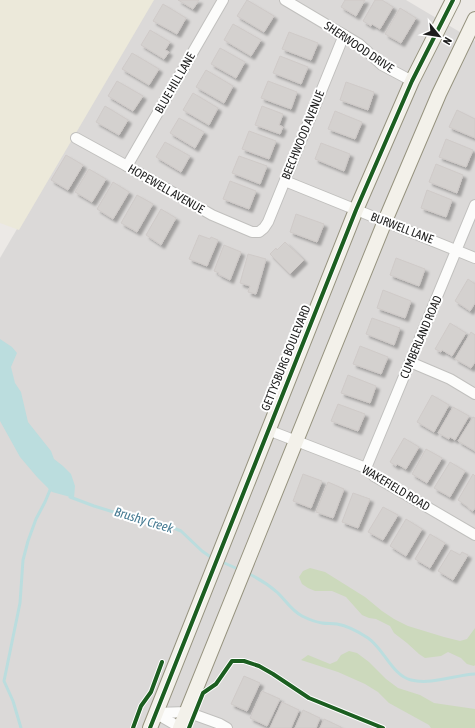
<svg xmlns="http://www.w3.org/2000/svg" width="475" height="728" font-family="'Asap Condensed',sans-serif">
  <style>
    .residential { fill: #dbd9d8 }
    .farmland { fill: #ece9da }
    .forest { fill: #ccd9bc }
    .water { fill: #bbddde }
    .lines { fill: none; stroke-linecap: round; stroke-linejoin: round }
    .stream { stroke: #bbddde; stroke-width: 3 }
    .building { fill: #d4d1cf; stroke: #cfcac8; filter: url(#shadow) }
    .street-casing { stroke: #c1c0be; stroke-width: 12 }
    .secondary-casing { stroke: #96937f; stroke-width: 16 }
    .street { stroke: #fcfcfb; stroke-width: 10 }
    .secondary { stroke: #f3f1ea; stroke-width: 14 }
    .cycleway-casing { stroke: #fff; stroke-width: 6 }
    .cycleway { stroke: #1b5e20; stroke-width: 4 }
    .labels { text-anchor: middle; dominant-baseline: central; stroke-width: 4; stroke-linejoin: round; paint-order: stroke }
    .street-label { font-size: 12px; fill: #1d1d1d; stroke: #fff }
    .water-label { font-size: 13px; font-style: italic; fill: #457a92; stroke: #fff }
  </style>
  <defs>
    <filter id="shadow"><feDropShadow dx="3.5" dy="3.5" stdDeviation="1" flood-color="#0004"/></filter>
  </defs>
  <rect width="100%" height="100%" fill="#ece9e6"/>
  <path class="residential" d="M151,0H406L475,41V728H0V258Z"/>
  <path class="farmland" d="M0,0H154L19,230L0,223Z"/>
  <g class="forest">
    <path d="M310,568L325,572L365,597L382,611L394,619L408,626L444,637L460,641L467,639L475,628V665L474,666L467,664L461,658L448,652L441,656L425,658L419,654L407,643L394,633L390,626L376,619L369,618L362,615L346,597L332,591H315L308,588L302,584L299,577L303,571Z"/>
    <path d="M349,651L357,653L369,662L386,679L398,688L420,695L434,703L475,709V728H431L429,725L389,703L378,692L365,684L338,672L301,660L308,655L330,664L337,661L341,655Z"/>
  </g>
  <path class="water" d="M0,339L12,347L17,353L11,367L15,383L21,392L28,422L51,451L54,459L63,466L71,474L75,486L74,498L52,492L37,477L20,457L0,421Z"/>
  <g class="lines">
    <g class="stream">
      <path d="M70,497L94,506L120,514L148,519L166,525L181,531L202,551L212,558"/>
      <path d="M220,561L240,570"/>
      <path d="M247,573C258,578 269,585 278,593C286,601 292,611 302,616C308,619 316,622 322,623C327,624 332,623 337,624C348,626 359,632 368,638C384,649 392,675 411,680C431,685 455,675 475,674"/>
      <path d="M21,728L13,701L4,681L20,603L23,560L28,541L36,519L45,502L50,490V486"/>
    </g>
  </g>
  <g class="building">
    <path d="M178,0H199L193,9Z"/>
    <path d="M247,0L274,16L264,32L237,16Z"/>
    <path d="M345,0H365L356,16L341,7Z"/>
    <path d="M375,0H382L393,7L380,29L372,24L371,26L363,21Z"/>
    <path d="M163,4L186,18L177,34L153,21Z"/>
    <path d="M400,8L416,18L401,43L385,34Z"/>
    <path d="M233,24L261,40L251,56L224,40Z"/>
    <path d="M150,30L170,42L165,50L169,52L164,59L141,45Z"/>
    <path d="M289,32L318,43L311,60L282,49Z"/>
    <path d="M220,48L245,62L236,78L211,64Z"/>
    <path d="M132,53L159,69L149,85L122,69Z"/>
    <path d="M280,56L308,67L301,84L273,73Z"/>
    <path d="M206,70L233,86L224,103L196,87Z"/>
    <path d="M117,81L143,96L133,111L108,96Z"/>
    <path d="M268,81L297,92L291,109L261,98Z"/>
    <path d="M346,82L374,92L368,110L340,100Z"/>
    <path d="M193,93L218,108L209,125L183,110Z"/>
    <path d="M105,106L128,120L119,135L96,122Z"/>
    <path d="M262,106L283,114L279,125L283,127L280,134L255,125Z"/>
    <path d="M457,110L475,119V138L449,127Z"/>
    <path d="M335,111L362,122L355,139L328,129Z"/>
    <path d="M179,118L204,132L195,148L170,133Z"/>
    <path d="M249,131L276,141L269,159L242,149Z"/>
    <path d="M446,139L473,150L466,167L439,157Z"/>
    <path d="M165,142L190,156L181,172L156,157Z"/>
    <path d="M321,143L350,154L344,171L315,159Z"/>
    <path d="M66,155L83,165L68,190L51,180Z"/>
    <path d="M239,156L267,166L260,184L232,173Z"/>
    <path d="M436,164L463,175L457,193L429,182Z"/>
    <path d="M89,169L106,179L92,202L75,192Z"/>
    <path d="M230,181L256,191L249,209L223,199Z"/>
    <path d="M113,182L129,192L113,219L97,209Z"/>
    <path d="M427,190L452,200L446,217L421,208Z"/>
    <path d="M137,195L153,204L137,232L121,223Z"/>
    <path d="M161,209L176,218L161,245L146,235Z"/>
    <path d="M296,214L324,224L317,242L290,232Z"/>
    <path d="M199,235L210,239L211,237L218,240L207,266L189,259Z"/>
    <path d="M285,242L304,260L290,274L270,254L276,248L277,250Z"/>
    <path d="M224,245L241,252L230,280L218,274L219,273L214,271Z"/>
    <path d="M248,254L266,259L256,294L248,292L250,286L240,283Z"/>
    <path d="M396,258L425,269L419,286L390,275Z"/>
    <path d="M468,279L475,284V303L470,311L455,301Z"/>
    <path d="M383,290L411,301L405,318L377,308Z"/>
    <path d="M372,318L400,328L394,345L366,334Z"/>
    <path d="M450,323L466,333L452,356L442,350L441,352L435,349Z"/>
    <path d="M471,332L475,335V362L471,368L455,359Z"/>
    <path d="M360,346L388,357L381,374L353,364Z"/>
    <path d="M348,375L376,386L370,403L341,393Z"/>
    <path d="M432,395L449,405L434,432L417,422Z"/>
    <path d="M338,404L365,414L358,431L331,421Z"/>
    <path d="M453,407L469,416L455,440L450,437L449,439L438,433Z"/>
    <path d="M473,417L475,418V451L458,441Z"/>
    <path d="M404,438L419,447L406,469L397,464L396,466L390,462Z"/>
    <path d="M426,449L442,458L427,483L412,474Z"/>
    <path d="M450,462L465,471L450,497L434,488Z"/>
    <path d="M303,474L322,481L311,508L293,501Z"/>
    <path d="M473,474L475,476V508L473,511L468,508V507L458,500Z"/>
    <path d="M328,482L344,489L333,518L316,512Z"/>
    <path d="M353,493L370,499L358,528L342,522Z"/>
    <path d="M383,507L398,515L383,540L368,532Z"/>
    <path d="M406,519L422,529L406,556L390,546Z"/>
    <path d="M430,534L445,543L430,568L415,559Z"/>
    <path d="M451,550L460,555L462,552L468,555L453,580L438,571Z"/>
    <path d="M244,676L260,683L247,711L231,704Z"/>
    <path d="M262,691L280,699L267,726L250,718Z"/>
    <path d="M282,702L299,710L291,728H270Z"/>
    <path d="M303,710L320,718L316,728H295Z"/>
    <path d="M324,719L341,727L340,728H320Z"/>
  </g>
  <g class="lines">
    <defs>
      <g id="street">
        <path d="M285,0L359,44L382,65L412,81"/>
        <path d="M76,138L127,166L212,215L252,232H259L264,228L268,222L344,35"/>
        <path d="M127,166L223,0"/>
        <path d="M285,181L475,258"/>
        <path d="M410,362L450,379L475,394"/>
        <path d="M268,430L366,468L374,476L475,535"/>
        <path d="M366,468L475,205"/>
        <path d="M155,713L187,712L220,724L227,728"/>
        <path d="M155,713L181,728"/>
      </g>
      <g id="secondary">
        <path d="M150,728L356,210L412,81L453,0"/>
        <path d="M180,728L385,221L439,94L475,19"/>
      </g>
    </defs>
    <use href="#street" class="street-casing"/>
    <use href="#secondary" class="secondary-casing"/>
    <use href="#street" class="street"/>
    <use href="#secondary" class="secondary"/>
    <defs>
      <g id="cycleway">
        <path d="M133,728L141,706L151,692L162,662"/>
        <path d="M150,728L356,210L412,81L453,0"/>
        <path d="M189,728L203,693L216,684L232,661H244L259,666L273,674L309,698L383,728"/>
      </g>
    </defs>
    <use href="#cycleway" class="cycleway-casing"/>
    <use href="#cycleway" class="cycleway"/>
  </g>
  <g class="labels">
    <g class="street-label">
      <text transform="translate(359 47) rotate(34)">SHERWOOD DRIVE</text>
      <text transform="translate(175 83) rotate(-60)">BLUE HILL LANE</text>
      <text transform="translate(303 135) rotate(-68)">BEECHWOOD AVENUE</text>
      <text transform="translate(166 189) rotate(30)">HOPEWELL AVENUE</text>
      <text transform="translate(402 228) rotate(21)">BURWELL LANE</text>
      <text transform="translate(421 337) rotate(-67)">CUMBERLAND ROAD</text>
      <text transform="translate(286 358) rotate(-68)">GETTYSBURG BOULEVARD</text>
      <text transform="translate(396 488) rotate(31)">WAKEFIELD ROAD</text>
    </g>
    <g class="water-label">
      <text transform="translate(144 520) rotate(17)">Brushy Creek</text>
    </g>
  </g>
  <g transform="translate(439 36) rotate(120)" stroke="#ffffff" stroke-width="3" paint-order="stroke">
  <path d="M0-3L7 15L0 10L-7 15Z" fill="#1d1d1d"/>
  <text y="-6" font-size="11" font-weight="bold" text-anchor="middle" fill="#1d1d1d">N</text>
  </g>
</svg>
